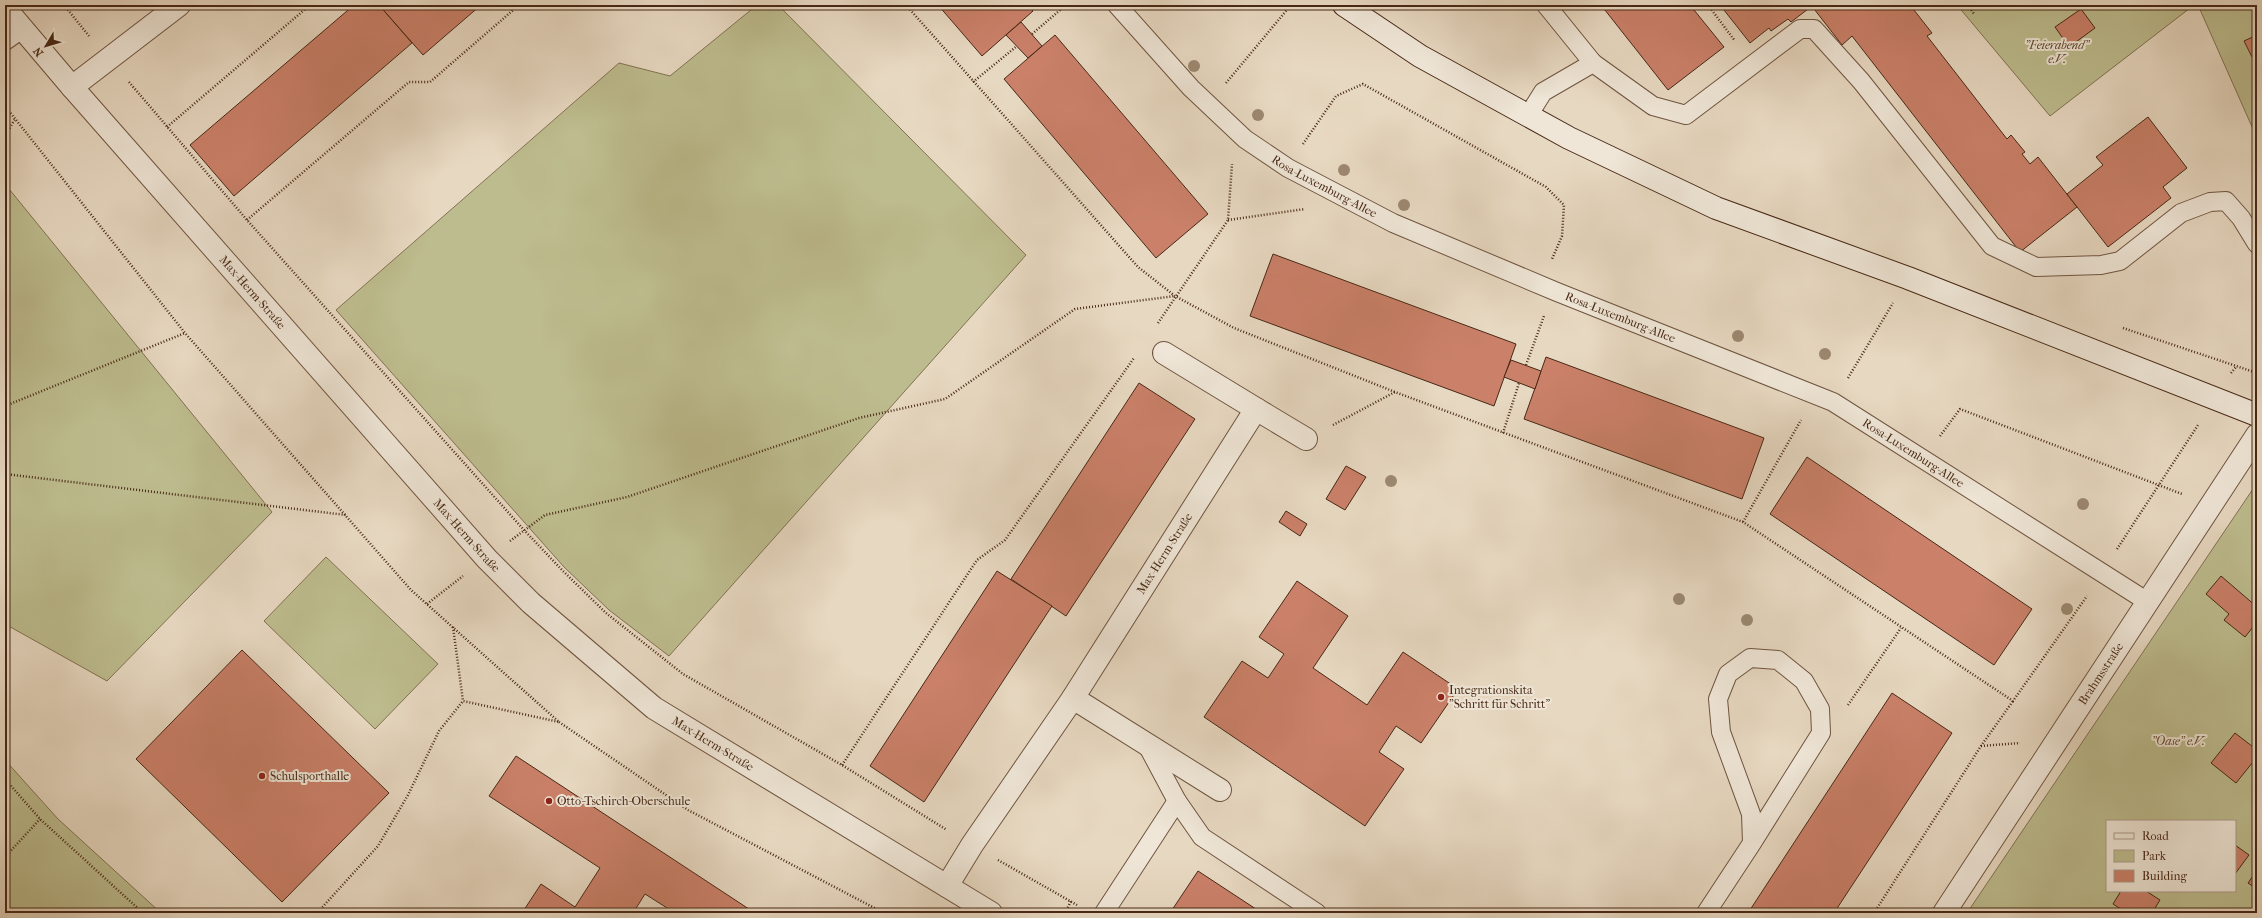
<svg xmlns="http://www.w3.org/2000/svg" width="2262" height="918" font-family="'IM FELL French Canon',serif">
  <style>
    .green { fill: #bdbc8e; stroke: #827252; fill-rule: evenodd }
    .building { fill: #ca8069; stroke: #482815 }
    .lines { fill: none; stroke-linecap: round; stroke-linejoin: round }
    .lane-casing { stroke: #705440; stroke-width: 20 }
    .street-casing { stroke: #705440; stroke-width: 24 }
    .secondary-casing { stroke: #482815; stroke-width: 24 }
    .path { stroke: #482815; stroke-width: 2.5; stroke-dasharray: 1 2; stroke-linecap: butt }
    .lane { stroke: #efe6d7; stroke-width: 18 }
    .street { stroke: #efe6d7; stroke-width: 22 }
    .secondary { stroke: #efe6d7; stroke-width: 22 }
    .tree { fill: #9c8870 }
    .poi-dot { fill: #8f2418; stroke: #efe6d7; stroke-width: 1.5 }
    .labels { text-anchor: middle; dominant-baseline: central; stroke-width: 4; stroke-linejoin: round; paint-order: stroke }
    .park-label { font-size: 12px; font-style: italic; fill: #5f462d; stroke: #efe6d7 }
    .street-label { font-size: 12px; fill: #482815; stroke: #efe6d7 }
    .poi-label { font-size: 12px; fill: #482815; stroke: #efe6d7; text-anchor: start }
  </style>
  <rect width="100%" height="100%" fill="#e7d8c1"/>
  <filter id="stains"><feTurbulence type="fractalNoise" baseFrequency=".005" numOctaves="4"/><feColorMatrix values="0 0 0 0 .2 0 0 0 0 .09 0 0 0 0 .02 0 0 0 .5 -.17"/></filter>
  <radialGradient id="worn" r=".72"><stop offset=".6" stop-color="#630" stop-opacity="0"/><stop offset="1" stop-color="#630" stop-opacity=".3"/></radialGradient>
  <g class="green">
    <path d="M757,5H778L1026,255L669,656L609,610L564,567L336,310L619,63L670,76Z"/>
    <path d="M1957,5H2194L2050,116Z"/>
    <path d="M2198,5H2257V138Z"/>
    <path d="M5,184L272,512L107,681L5,624Z"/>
    <path d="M2257,483V913H1967ZM2107,821H2235V891H2107Z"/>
    <path d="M326,557L438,664L375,729L264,621Z"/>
    <path d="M5,760L58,819L161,913H5Z"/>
  </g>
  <g class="building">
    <path d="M354,5H379L412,43L234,196L190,145Z"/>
    <path d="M379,5H481L423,55Z"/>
    <path d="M938,5H1028L1033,11L982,56Z"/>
    <path d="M1601,5H1690L1724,47L1668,90Z"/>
    <path d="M1720,5H1811L1812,6L1791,22L1788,19L1771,31L1769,28L1750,43Z"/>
    <path d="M1811,5H1910L1932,33L1927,36L2007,139L2011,135L2025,152L2022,154L2030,164L2038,157L2077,207L2020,252L1852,36L1842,45Z"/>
    <path d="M2081,9L2095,28L2069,47L2055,27Z"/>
    <path d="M1021,22L1042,46L1028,58L1006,35Z"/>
    <path d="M1055,35L1208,214L1156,258L1004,79Z"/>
    <path d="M2257,35V55L2252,57L2244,41Z"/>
    <path d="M2148,117L2187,168L2163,187L2171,198L2108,247L2067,194L2103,165L2096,157Z"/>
    <path d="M1273,254L1516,344L1494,406L1250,316Z"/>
    <path d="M1546,357L1764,438L1742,499L1524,419Z"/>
    <path d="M1511,360L1541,371L1535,389L1504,377Z"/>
    <path d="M1139,383L1195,419L1066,616L1011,579Z"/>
    <path d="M1807,457L2032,609L1994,665L1770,514Z"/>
    <path d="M1346,466L1366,477L1345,510L1326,499Z"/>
    <path d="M1286,511L1307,524L1300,536L1279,522Z"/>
    <path d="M997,571L1052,606L924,802L870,766Z"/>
    <path d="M2221,576L2257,607V622L2245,637L2224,620L2229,614L2206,594Z"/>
    <path d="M1297,581L1348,616L1313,668L1367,705L1403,652L1458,689L1421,743L1396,726L1379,752L1404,769L1365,826L1204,717L1242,661L1268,678L1284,654L1259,637Z"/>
    <path d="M242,650L389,793L282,902L136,759Z"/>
    <path d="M1892,693L1952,733L1834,913H1748Z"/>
    <path d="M2235,733L2257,750V757L2236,783L2211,763Z"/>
    <path d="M516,756L755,913H675L645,894L633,913H522L541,884L575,907L600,868L489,796Z"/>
    <path d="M2257,794V805L2252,801Z"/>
    <path d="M2235,845L2249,855L2235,874Z"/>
    <path d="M2257,870V889L2248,883Z"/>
    <path d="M1198,871L1262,913H1170Z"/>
    <path d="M2121,891H2146L2160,900L2152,913H2127L2113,904Z"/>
  </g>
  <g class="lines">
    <defs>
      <g id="lane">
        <path id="s1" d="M1117,5L1191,88L1245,139L1288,168L1393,223L1557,292L1833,402L2148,602"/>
        <path d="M1546,5L1593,63"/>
        <path d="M5,41L22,29"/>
        <path d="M1528,116L1543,92L1593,63L1653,106L1686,115L1800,29H1814L1861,81L1992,246L2036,267L2101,265L2120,261L2181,213L2210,202L2226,201L2241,218L2257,244"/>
        <path d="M1146,743L1177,801L1202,837L1317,913"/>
        <path d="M1104,913L1177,801"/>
        <path d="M1706,913L1752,843L1821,733L1820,709L1804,681L1778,660L1750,658L1728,674L1718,699L1721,732L1751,814L1752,843"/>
      </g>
      <g id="street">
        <path id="s2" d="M5,8L72,87L487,559L531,603L654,708L991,913"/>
        <path d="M72,87L179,5"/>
        <path d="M1164,353L1256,409"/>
        <path id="s3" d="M1073,698L1256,409L1306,439"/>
        <path d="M947,886L972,845L1073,698L1220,790"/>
        <path id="s4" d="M1944,913L2257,435"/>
      </g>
      <path id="secondary" d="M1344,5L1420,56L1569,138L1716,208L1908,278L2257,415"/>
    </defs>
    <use href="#lane" class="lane-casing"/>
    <use href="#street" class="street-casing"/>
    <use href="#secondary" class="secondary-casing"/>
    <g class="path">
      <path d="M64,5L89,36"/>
      <path d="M906,5L1138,267L1175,296L1234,328L1395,392"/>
      <path d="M1708,5L1735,41"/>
      <path d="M1968,5L1974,14"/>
      <path d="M1032,34L1066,5"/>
      <path d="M129,82L247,220L524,530L562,570L606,613L683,674L842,765L947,830"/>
      <path d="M973,82L1017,46"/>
      <path d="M1226,83L1291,5"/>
      <path d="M5,106L185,333L411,590L559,722L463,701L439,731L408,795L378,846L317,913"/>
      <path d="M167,127L310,5"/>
      <path d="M5,136L15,119"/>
      <path d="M1303,144L1336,96L1363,84L1546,187L1564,205L1562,236L1552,259"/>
      <path d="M247,220L409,82H430L519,5"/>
      <path d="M1228,220L1305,209"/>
      <path d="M1158,323L1228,220L1232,164"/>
      <path d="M2123,328L2257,373"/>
      <path d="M1526,365L1544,316"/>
      <path d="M2231,373L2236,367"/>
      <path d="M1848,378L1893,303"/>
      <path d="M5,406L185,333"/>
      <path d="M1333,425L1395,392L1743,522L2013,701L2087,596"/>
      <path d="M1503,433L1519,383"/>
      <path d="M1940,436L1960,409L2182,494"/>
      <path d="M5,474L346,515"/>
      <path d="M1743,522L1801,420"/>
      <path d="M510,541L545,515L627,497L859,418L945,399L1075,309L1175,296"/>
      <path d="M2117,549L2198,425"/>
      <path d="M427,604L463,576"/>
      <path d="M453,627L463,701"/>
      <path d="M1848,705L1901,628"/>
      <path d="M559,722L688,810L884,913"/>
      <path d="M1981,746L2020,743"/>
      <path d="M842,765L977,560L1005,540L1134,358"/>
      <path d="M5,779L40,819L143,913"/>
      <path d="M5,857L40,819"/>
      <path d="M998,860L1077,905"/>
      <path d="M1065,913L1071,901"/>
      <path d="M1874,913L1981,746L2013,701"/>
    </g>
    <use href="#lane" class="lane"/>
    <use href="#street" class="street"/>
    <use href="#secondary" class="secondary"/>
  </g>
  <g class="tree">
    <circle cx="1194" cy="66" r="6"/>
    <circle cx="1258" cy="115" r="6"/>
    <circle cx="1344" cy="170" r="6"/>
    <circle cx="1404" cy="205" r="6"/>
    <circle cx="1738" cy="336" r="6"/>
    <circle cx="1825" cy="354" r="6"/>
    <circle cx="1391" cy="481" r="6"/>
    <circle cx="2083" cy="504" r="6"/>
    <circle cx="1679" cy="599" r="6"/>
    <circle cx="2067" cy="609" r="6"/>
    <circle cx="1747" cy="620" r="6"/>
  </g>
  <g class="poi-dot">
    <circle cx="1441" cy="697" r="4"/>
    <circle cx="262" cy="776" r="4"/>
    <circle cx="549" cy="801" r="4"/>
  </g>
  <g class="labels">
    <g class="park-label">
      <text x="2057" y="45">"Feierabend"<tspan x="2057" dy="14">e.V.</tspan></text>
      <text x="2178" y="741">"Oase" e.V.</text>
    </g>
    <g class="street-label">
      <text stroke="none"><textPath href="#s1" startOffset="278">Rosa-Luxemburg-Allee</textPath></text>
      <text stroke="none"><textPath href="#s2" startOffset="377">Max-Herm-Straße</textPath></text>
      <text stroke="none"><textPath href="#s1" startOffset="602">Rosa-Luxemburg-Allee</textPath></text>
      <text stroke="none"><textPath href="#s1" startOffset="926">Rosa-Luxemburg-Allee</textPath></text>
      <text stroke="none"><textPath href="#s2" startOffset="701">Max-Herm-Straße</textPath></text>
      <text stroke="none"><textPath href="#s3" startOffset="171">Max-Herm-Straße</textPath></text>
      <text stroke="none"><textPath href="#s4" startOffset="286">Brahmsstraße</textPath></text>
      <text stroke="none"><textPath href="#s2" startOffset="1025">Max-Herm-Straße</textPath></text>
    </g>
    <g class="poi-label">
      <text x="1449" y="690">Integrationskita<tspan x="1449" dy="14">"Schritt für Schritt"</tspan></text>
      <text x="270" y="776">Schulsporthalle</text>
      <text x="557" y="801">Otto-Tschirch-Oberschule</text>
    </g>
  </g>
  <rect width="2262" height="918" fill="none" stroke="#e7d8c1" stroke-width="20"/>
  <rect x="6" y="6" width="2250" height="906" fill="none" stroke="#482815" stroke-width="2"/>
  <rect x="10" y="10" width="2242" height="898" fill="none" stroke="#482815"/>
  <rect x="2106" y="820" width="130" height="72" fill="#efe6d7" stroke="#ac9a89"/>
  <rect x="2114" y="833" width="20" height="6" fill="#efe6d7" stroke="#ac9a89"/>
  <text x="2142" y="840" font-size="12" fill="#482815">Road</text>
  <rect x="2114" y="850" width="20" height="12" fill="#bdbc8e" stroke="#ac9a89"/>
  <text x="2142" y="860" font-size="12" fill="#482815">Park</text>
  <rect x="2114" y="870" width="20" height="12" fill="#ca8069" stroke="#ac9a89"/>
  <text x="2142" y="880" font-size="12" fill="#482815">Building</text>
  <g transform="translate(46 46) rotate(232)" stroke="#efe6d7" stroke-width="3" paint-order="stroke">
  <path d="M0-3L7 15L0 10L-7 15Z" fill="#482815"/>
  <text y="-6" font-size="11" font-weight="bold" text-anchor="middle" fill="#482815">N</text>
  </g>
  <rect width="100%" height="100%" filter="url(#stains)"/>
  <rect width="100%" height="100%" fill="url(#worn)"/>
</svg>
